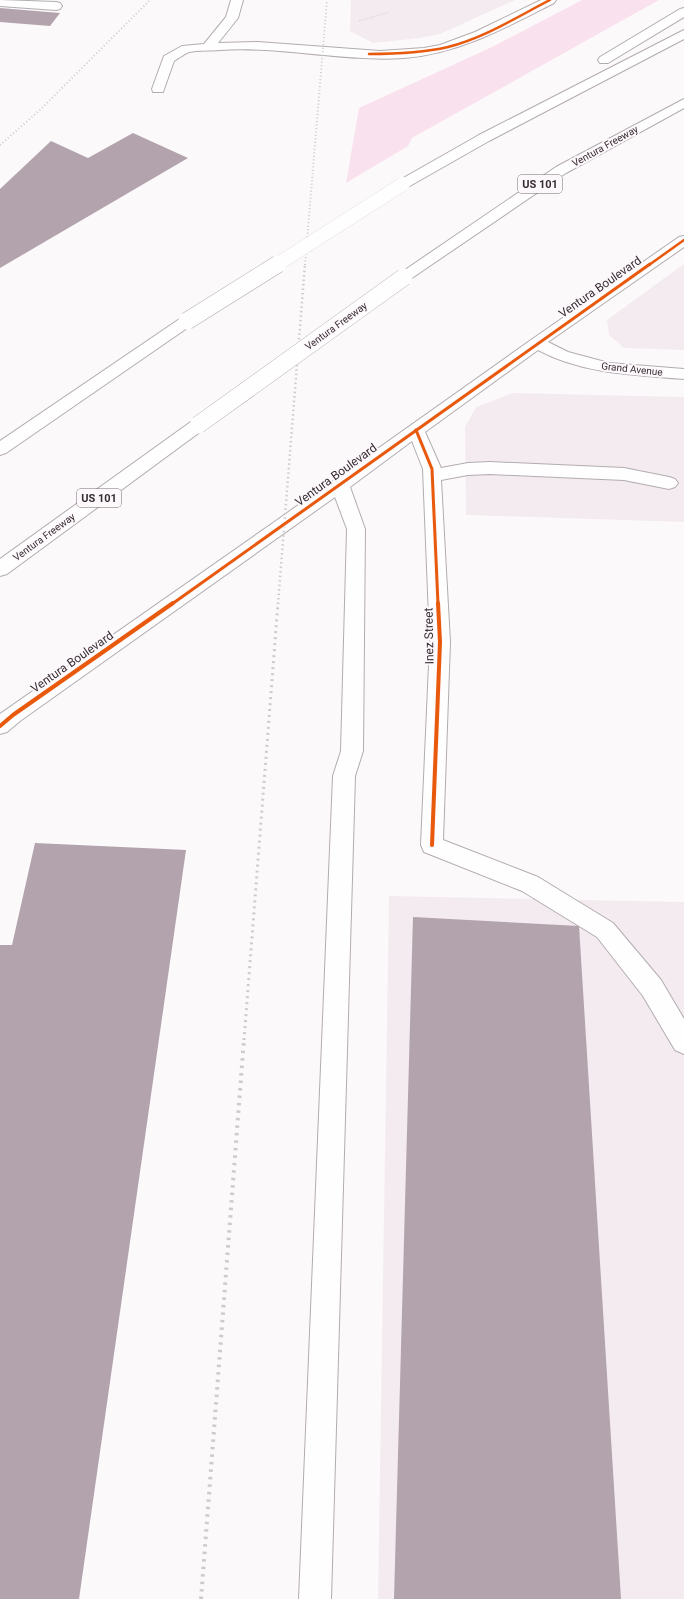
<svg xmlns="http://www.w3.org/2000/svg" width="684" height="1599" font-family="Roboto,sans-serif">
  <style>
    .built { fill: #f4ebf0 }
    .green { fill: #fae1ee }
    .building { fill: #b2a3ac }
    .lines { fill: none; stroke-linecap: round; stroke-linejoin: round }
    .minor-casing { stroke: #b2acb0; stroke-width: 2 }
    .highway-casing { stroke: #b2acb0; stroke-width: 2 }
    .path { stroke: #dbdadb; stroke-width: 1.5; stroke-dasharray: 1 1; stroke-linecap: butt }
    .minor { fill: #fffefe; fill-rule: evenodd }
    .highway { fill: #fffefe; fill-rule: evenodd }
    .rail-far3 { stroke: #cdcccd; stroke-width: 2; stroke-dasharray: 1 2.5; stroke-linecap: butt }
    .rail-far2 { stroke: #cdcccd; stroke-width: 2.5; stroke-dasharray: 1.5 3; stroke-linecap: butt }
    .rail-far1 { stroke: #cdcccd; stroke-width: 3; stroke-dasharray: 2 4; stroke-linecap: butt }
    .rail { stroke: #cdcccd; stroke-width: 4; stroke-dasharray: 2.5 5; stroke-linecap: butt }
    .highway-bridge-far1-casing { stroke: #b2acb0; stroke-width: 14; stroke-linecap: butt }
    .highway-bridge-casing { stroke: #b2acb0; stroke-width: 18; stroke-linecap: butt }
    .highway-bridge-far1 { stroke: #fffefe; stroke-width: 14 }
    .highway-bridge { stroke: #fffefe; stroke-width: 17 }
    .cycleway-far2-casing { stroke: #fdf8fb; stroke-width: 4 }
    .cycleway-far1-casing { stroke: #fdf8fb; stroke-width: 5 }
    .cycleway-casing { stroke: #fdf8fb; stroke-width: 6 }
    .cycleway-far2 { stroke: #e8590c; stroke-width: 2.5 }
    .cycleway-far1 { stroke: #e8590c; stroke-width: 3 }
    .cycleway { stroke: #e8590c; stroke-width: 4 }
    .labels { text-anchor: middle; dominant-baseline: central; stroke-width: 4; stroke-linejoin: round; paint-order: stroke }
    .far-street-label { font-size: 10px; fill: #372d33; stroke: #fdf8fb }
    .shield { fill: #fdf8fb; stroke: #726a6f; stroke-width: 1 }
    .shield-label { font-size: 11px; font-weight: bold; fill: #372d33 }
    .street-label { font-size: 12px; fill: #372d33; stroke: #fdf8fb }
  </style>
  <rect width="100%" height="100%" fill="#fcf9fb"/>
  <g class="built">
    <path d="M351,0H515L440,34L420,38L373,43L350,31Z"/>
    <path d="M684,264V350L624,348L609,335L607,320Z"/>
    <path d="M513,393L684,397V522L466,515L465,427L476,407Z"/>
    <path d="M389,896L684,902V1599H378Z"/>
  </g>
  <path class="green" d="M582,0H659L412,138L408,146L346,183L359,108L492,47Z"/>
  <g class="building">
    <path d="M0,8L60,13L50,26L0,22Z"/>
    <path d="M133,133L188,158L0,268V189L51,141L88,158Z"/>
    <path d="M35,843L186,850L79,1599H0V945H12Z"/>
    <path d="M413,917L579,926L621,1599H394Z"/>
  </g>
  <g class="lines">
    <defs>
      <g id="minor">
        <path d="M0,0L56,2L60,3L62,6L60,9L56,10L0,6Z"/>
        <path d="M231,0H243L238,18L218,43L258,42L380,51L424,48L440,45L475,32L541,0H556L554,3C507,27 459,54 404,58C343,62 281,46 220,50C210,51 198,50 189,52C184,54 179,58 174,61L163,92H153L152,89L164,56L182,46L204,44L226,17Z"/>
        <path d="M684,236V247L548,342L568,352L609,363L684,369V379C634,375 583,374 538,350L425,432L441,468L468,463L490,462L624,468L669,477L675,479L678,483L675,487L669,489L624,480L490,474L468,475L441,480L450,642L443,840L538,877L613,923L661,980L684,1019V1054L675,1050L643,996L597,937L522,891L424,852L421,845L430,642L423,469L412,441L350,487L365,529L363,751L355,776L331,1599H299L333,776L341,751L347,529L335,497L20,721L7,732L0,734V714L273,523L531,340L679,237Z"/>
      </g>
      <g id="highway">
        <path d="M684,8V17L608,63H600L598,60L600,57L680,9Z"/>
        <path d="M684,30V39L489,141L408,187L403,188L398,187L396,184L398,181L479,135Z"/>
        <path d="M684,99V108L566,173L409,280L404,282L399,280L396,277L399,274L556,167Z"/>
        <path d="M187,316L193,318L195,321L193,324L6,453L0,455V441L181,318Z"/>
        <path d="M198,419L204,421L207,425L204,429L7,574L0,576V559L192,421Z"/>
      </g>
    </defs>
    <use href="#minor" class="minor-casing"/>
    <use href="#highway" class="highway-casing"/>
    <path class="path" d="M359,21L389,12"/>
    <use href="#minor" class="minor"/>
    <use href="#highway" class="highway"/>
    <g class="rail-far3">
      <path d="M0,145L41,109L150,0"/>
      <path d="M305,265L327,0"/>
    </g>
    <path class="rail-far2" d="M278,604L305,264"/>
    <path class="rail-far1" d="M244,1040L278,603"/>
    <path class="rail" d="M201,1599L244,1039"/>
    <defs>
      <path id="highway-bridge-far1" d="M276,265L403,184"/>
      <g id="highway-bridge">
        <path d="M187,321L278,264"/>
        <path d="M198,425L404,277"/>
      </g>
    </defs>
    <use href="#highway-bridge-far1" class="highway-bridge-far1-casing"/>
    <use href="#highway-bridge" class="highway-bridge-casing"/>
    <use href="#highway-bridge-far1" class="highway-bridge-far1"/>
    <use href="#highway-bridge" class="highway-bridge"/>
    <defs>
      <g id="cycleway-far2">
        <path d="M369,54C396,54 422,53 448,47C484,38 517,17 550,0"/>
        <path d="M649,265L684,240"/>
      </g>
      <g id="cycleway-far1">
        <path d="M416,430L432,469L438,604"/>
        <path d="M172,604L650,264"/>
      </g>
      <g id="cycleway">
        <path d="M0,726L13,715L173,603"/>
        <path d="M432,845L440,642L438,603"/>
      </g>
    </defs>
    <use href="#cycleway-far2" class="cycleway-far2-casing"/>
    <use href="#cycleway-far1" class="cycleway-far1-casing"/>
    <use href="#cycleway" class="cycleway-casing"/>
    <use href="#cycleway-far2" class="cycleway-far2"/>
    <use href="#cycleway-far1" class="cycleway-far1"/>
    <use href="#cycleway" class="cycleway"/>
  </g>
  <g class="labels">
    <g class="far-street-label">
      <text transform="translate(605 146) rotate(-29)">Ventura Freeway</text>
      <text transform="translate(336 326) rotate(-36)">Ventura Freeway</text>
      <text transform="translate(632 369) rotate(6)">Grand Avenue</text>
      <text transform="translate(44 537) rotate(-36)">Ventura Freeway</text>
    </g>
    <g class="shield">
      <rect x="518" y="175" width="44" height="18" rx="3"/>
      <rect x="77" y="489" width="44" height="18" rx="3"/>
    </g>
    <g class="shield-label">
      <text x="540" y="184">US 101</text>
      <text x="99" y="498">US 101</text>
    </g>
    <g class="street-label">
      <text transform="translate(600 287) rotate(-35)">Ventura Boulevard</text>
      <text transform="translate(336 475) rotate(-36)">Ventura Boulevard</text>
      <text transform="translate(429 636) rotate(-91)">Inez Street</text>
      <text transform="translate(72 662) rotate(-35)">Ventura Boulevard</text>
    </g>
  </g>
</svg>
